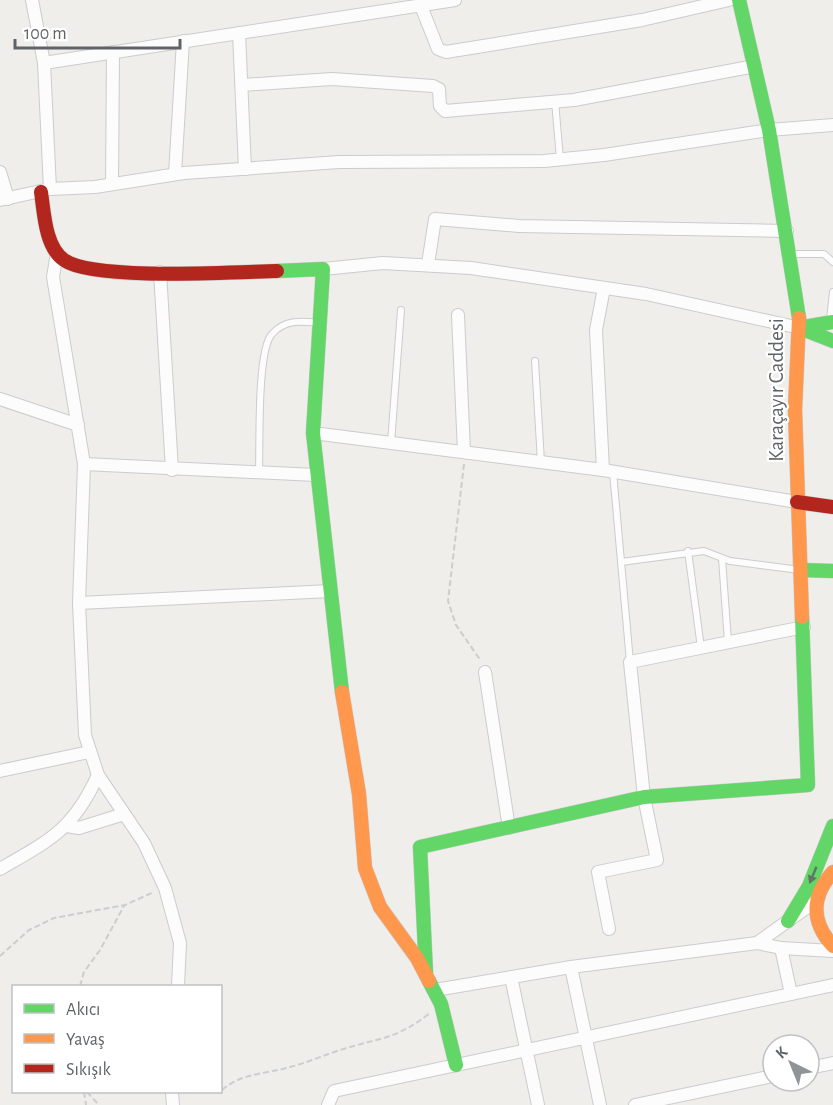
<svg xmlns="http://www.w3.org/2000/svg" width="833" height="1105" font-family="'Alegreya Sans',sans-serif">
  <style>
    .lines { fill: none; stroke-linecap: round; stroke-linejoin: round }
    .lane-casing { stroke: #cbcccc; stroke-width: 8 }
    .street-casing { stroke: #cbcccc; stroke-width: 14 }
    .fast-casing { stroke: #cacacb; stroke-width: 15 }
    .slow-casing { stroke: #cacacb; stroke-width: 15 }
    .jam-casing { stroke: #cacacb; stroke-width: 15 }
    .path { stroke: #cacfcc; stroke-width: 2; stroke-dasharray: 6 3; stroke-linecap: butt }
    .lane { stroke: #fdfcfc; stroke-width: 6 }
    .street { stroke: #fdfcfc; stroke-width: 12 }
    .fast { stroke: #63d668; stroke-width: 14 }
    .slow { stroke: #ff974d; stroke-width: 14 }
    .jam { stroke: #b3261e; stroke-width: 14 }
    .oneway { fill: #607468 }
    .labels { text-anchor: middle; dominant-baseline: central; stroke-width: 4.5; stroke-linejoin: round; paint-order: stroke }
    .street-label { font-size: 21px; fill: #5f6368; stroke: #fff }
  </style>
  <rect width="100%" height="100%" fill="#efeeea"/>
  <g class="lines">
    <defs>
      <g id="lane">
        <path d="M555,101L560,159"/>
        <path d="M791,254H824L833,262"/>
        <path d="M830,320L833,292"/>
        <path d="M535,361L541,462"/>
        <path d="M391,443L401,310"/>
        <path d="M259,468C260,442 257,350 272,334C285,319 302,321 320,323"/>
        <path d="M613,472L630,662"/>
        <path d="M688,551L701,648"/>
        <path d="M722,559L728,642"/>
        <path d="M621,562L704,551L730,561L800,570"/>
      </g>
      <g id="street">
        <path d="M32,0L44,63L50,189"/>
        <path d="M421,6L438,49L446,52L642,20L729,0"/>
        <path d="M239,33L245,169"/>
        <path d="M44,63L455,0"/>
        <path d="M242,85L332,79L433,86L439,89L440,106L445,111L574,100L755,66"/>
        <path d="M0,172L8,199"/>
        <path d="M175,174L183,41"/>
        <path d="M112,184L113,52"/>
        <path d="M0,200L50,189L95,187L184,173L339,162L544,161L604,155L769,130L833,125"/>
        <path d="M57,253L53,277L84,464L79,603L85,735L98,775L144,843L165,888L180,943L178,986"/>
        <path d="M428,264L435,219L519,226L787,231"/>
        <path d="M323,269L383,263L471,268L646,294L800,328"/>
        <path d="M160,272L172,470"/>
        <path d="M458,315L464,452"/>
        <path d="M0,399L78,425"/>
        <path d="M313,433L603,470L797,502"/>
        <path d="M84,464L316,475"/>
        <path d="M603,470L596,330L604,288"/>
        <path d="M79,603L331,591"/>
        <path d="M485,672L509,828"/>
        <path d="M0,771L89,752"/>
        <path d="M67,826L79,828L124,814"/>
        <path d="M0,869C50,840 73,830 98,775"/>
        <path d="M609,929L598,872L657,860L644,797L630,662L804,627"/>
        <path d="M757,943L816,901"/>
        <path d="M781,948L791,994"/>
        <path d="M571,967L600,1105"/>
        <path d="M511,977L538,1105"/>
        <path d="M435,990L571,967L757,943L781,948L833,951"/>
        <path d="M809,1068L833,1063"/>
        <path d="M172,1092L173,1105"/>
        <path d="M328,1105L334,1091L833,985"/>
        <path d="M635,1105L773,1076"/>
      </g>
      <g id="fast">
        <path d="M739,0L769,130L799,318"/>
        <path d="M277,271L323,269L313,433L342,692"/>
        <path d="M804,327L833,322"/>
        <path d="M800,328L833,341"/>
        <path d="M801,570L833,571"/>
        <path d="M788,921L809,886L833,826"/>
        <path d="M426,972L420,847L644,797L808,785L802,617"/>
        <path d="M429,981L441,1004L456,1065"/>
      </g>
      <g id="slow">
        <path d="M799,318L795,410L802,617"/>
        <path d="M342,692L359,794L365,868L380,907L417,958L429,981"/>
        <path d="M833,872C811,896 811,922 833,946"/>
      </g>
      <g id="jam">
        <path d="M41,192C44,212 45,247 64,260C94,281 236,272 277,271"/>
        <path d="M797,502L833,507"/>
      </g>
    </defs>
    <use href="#lane" class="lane-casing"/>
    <use href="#street" class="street-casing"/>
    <use href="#fast" class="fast-casing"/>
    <use href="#slow" class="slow-casing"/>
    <use href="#jam" class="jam-casing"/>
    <g class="path">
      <path d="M464,464L448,601L456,625L481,661"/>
      <path d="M0,956L29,930L54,918L125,905L154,892"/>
      <path d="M80,986L84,972L100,950L124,906"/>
      <path d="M222,1090C241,1073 266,1074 290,1067C310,1062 328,1053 347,1048C384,1037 398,1038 430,1013"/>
      <path d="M84,1092L86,1105"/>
      <path d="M87,1092L99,1105"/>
    </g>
    <use href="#lane" class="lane"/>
    <use href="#street" class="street"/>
    <use href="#fast" class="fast"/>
    <use href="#slow" class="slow"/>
    <use href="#jam" class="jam"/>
  </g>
  <defs><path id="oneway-solid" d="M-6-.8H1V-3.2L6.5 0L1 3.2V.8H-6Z" transform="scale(1.5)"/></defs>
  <use class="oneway" href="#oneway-solid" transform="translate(813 875) rotate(113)"/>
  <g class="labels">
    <g class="street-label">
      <text transform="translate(776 390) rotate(-90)">Karaçayır Caddesi</text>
    </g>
  </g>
  <rect x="12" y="985" width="210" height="108" fill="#ffffff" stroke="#bfc1c3" stroke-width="1.5"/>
  <rect x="24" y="1004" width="30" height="9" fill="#63d668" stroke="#bfc1c3" stroke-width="1.5"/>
  <text x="66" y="1015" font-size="18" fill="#5f6368">Akıcı</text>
  <rect x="24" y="1034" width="30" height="9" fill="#ff974d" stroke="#bfc1c3" stroke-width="1.5"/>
  <text x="66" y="1045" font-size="18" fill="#5f6368">Yavaş</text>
  <rect x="24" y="1064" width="30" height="9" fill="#b3261e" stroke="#bfc1c3" stroke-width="1.5"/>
  <text x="66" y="1075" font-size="18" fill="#5f6368">Sıkışık</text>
  <g transform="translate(791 1063) rotate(317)"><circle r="28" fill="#ffffff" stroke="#bfc1c3" stroke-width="1.5"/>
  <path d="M0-4.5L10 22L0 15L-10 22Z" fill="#919496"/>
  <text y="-9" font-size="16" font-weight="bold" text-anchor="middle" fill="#5f6368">K</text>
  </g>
  <path d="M15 39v9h165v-9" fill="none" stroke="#5f6368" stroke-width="3"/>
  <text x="24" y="39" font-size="18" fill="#5f6368" stroke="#ffffff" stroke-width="4.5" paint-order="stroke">100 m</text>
</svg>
